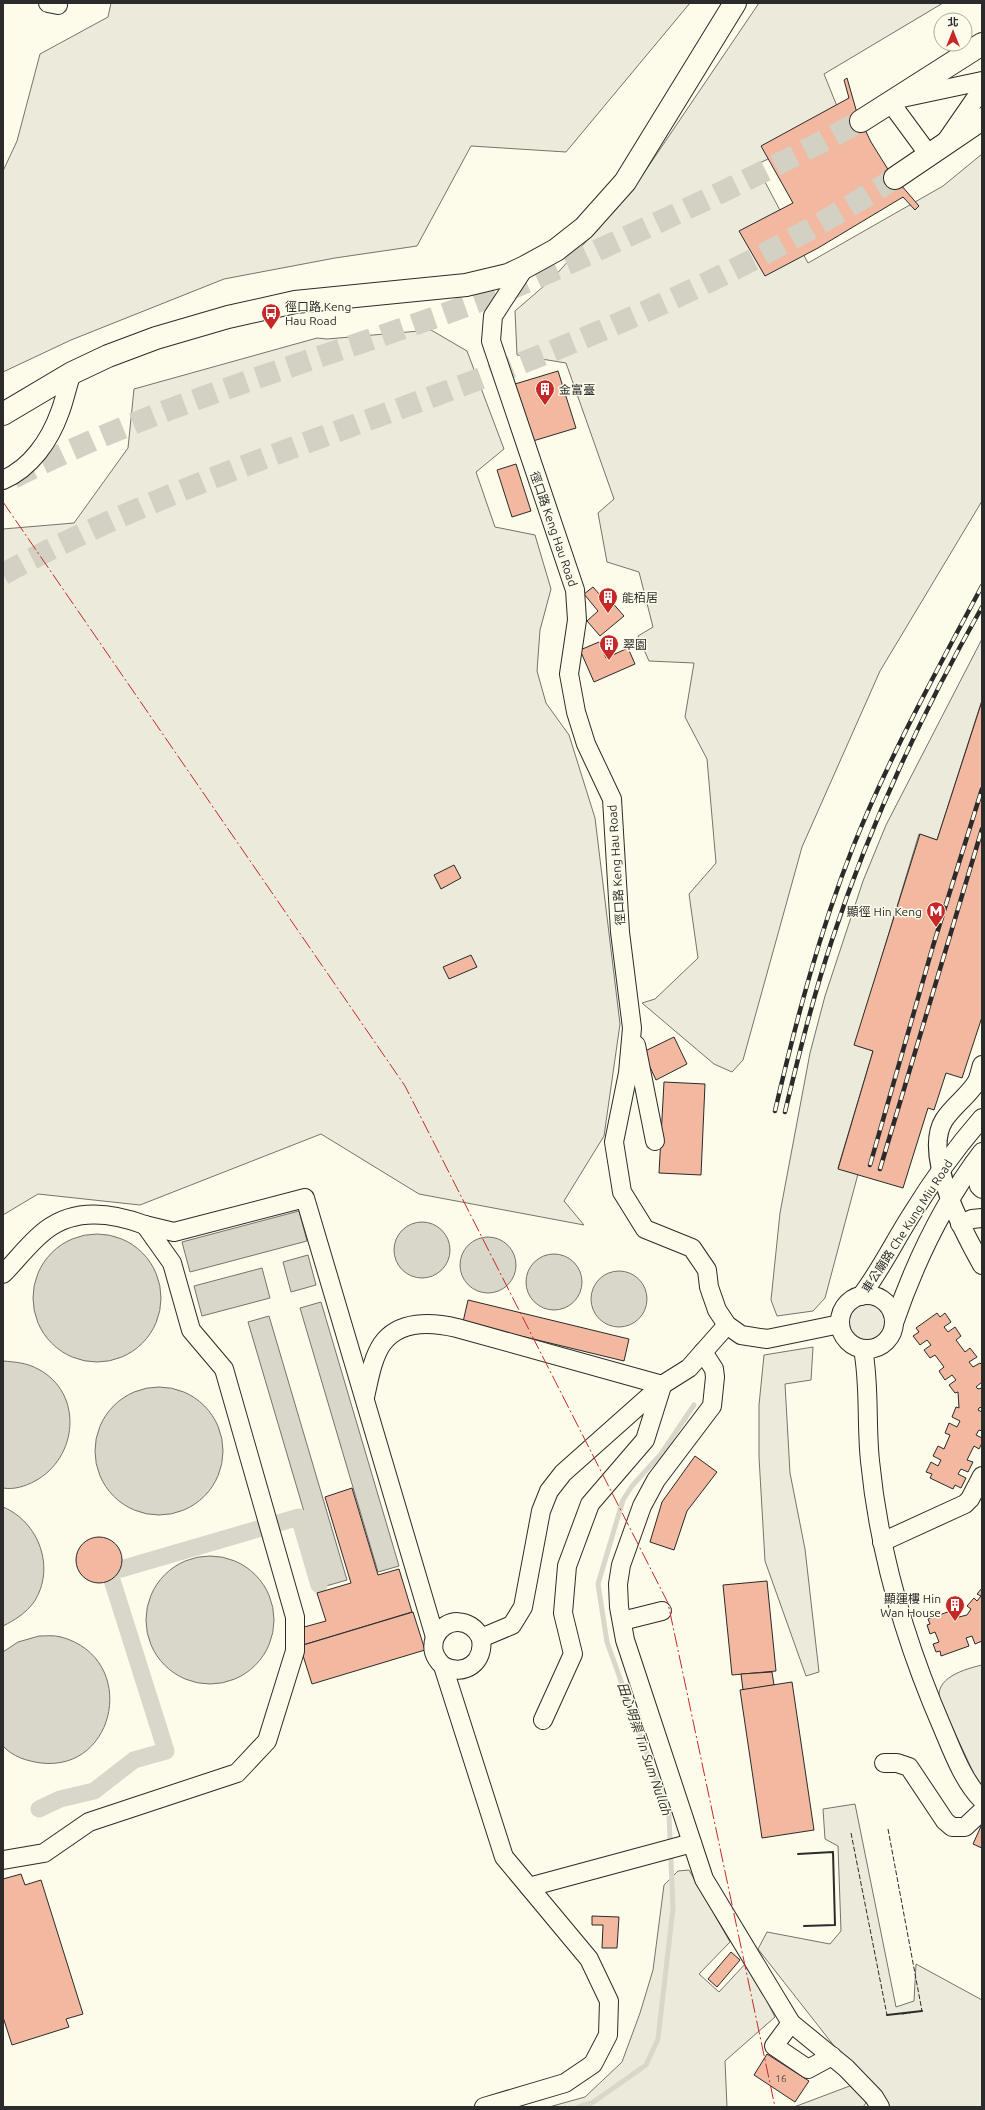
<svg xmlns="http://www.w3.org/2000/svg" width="985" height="2110" font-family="Ubuntu,'Noto Sans TC',sans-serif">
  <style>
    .green { fill: #ecebdb; stroke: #74746e }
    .water { fill: #d8d7c9; stroke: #74746e }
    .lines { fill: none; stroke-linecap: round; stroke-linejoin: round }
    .stream { stroke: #d8d7c9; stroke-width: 5 }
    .canal { stroke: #d8d7c9; stroke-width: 17 }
    .building { fill: #f2b8a0; stroke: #2b2b2b }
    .highway-tunnel { stroke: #d3d1c4; stroke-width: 22; stroke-dasharray: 22 11; stroke-linecap: butt }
    .minor-casing { stroke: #2b2b2b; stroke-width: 20 }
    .major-casing { stroke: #2b2b2b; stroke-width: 24 }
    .highway-casing { stroke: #2b2b2b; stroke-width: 24 }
    .minor { stroke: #fdfbea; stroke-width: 18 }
    .major { stroke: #fdfbea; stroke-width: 22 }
    .highway { stroke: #fdfbea; stroke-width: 22 }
    .rail-casing { stroke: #2b2b2b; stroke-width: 4.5 }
    .rail { stroke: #fdfbea; stroke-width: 3; stroke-dasharray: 9; stroke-linecap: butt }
    .fence { stroke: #2b2b2b; stroke-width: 1; stroke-dasharray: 5 2; stroke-linecap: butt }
    .wall { stroke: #2b2b2b; stroke-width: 2 }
    .power { stroke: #c62828; stroke-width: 1; stroke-dasharray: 14 3 2 3; stroke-linecap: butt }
    .labels { text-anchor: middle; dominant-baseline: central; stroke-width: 3; stroke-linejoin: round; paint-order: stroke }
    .number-label { font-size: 10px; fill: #5d4e48 }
    .poi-label { font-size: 12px; fill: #2b2b2b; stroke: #fdfbea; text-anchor: start }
    .street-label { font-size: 12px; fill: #2b2b2b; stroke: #fdfbea }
    .water-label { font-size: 13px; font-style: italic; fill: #2b2b2b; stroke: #fdfbea }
  </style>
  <rect width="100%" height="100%" fill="#fdfbea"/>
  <g class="green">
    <path d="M111,3H690L566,152L471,146L417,246L335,258L224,279L71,340L3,372V171L17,141L40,54L108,17Z"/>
    <path d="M759,3H943L824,74L843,121L756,165L808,263L943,186L982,154V501L880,671L802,847L743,1060L732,1072L714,1064L642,1003L655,999L698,958L689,894L716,863L707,759L685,717L694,663L649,661L638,636L653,627L639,572L607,562L598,513L614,499L566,363L517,355L515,311L552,279L631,192Z"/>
    <path d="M431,330L467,351L504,449L476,472L495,527L535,535L551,589L540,630L537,671L546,703L569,735L595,818L620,1024L604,1136L564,1201L584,1225L419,1194L321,1134L140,1205L38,1194L3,1215V529L74,523L128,448L134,389L317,338L327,339Z"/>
    <path d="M982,639V700L937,840L919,834L855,1045L873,1051L838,1168L858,1174L825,1298L813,1311L777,1316L771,1300L780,1213L810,1053L825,996L863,881L886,825Z"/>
    <circle cx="867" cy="1322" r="24"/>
    <path d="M813,1347L811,1380L785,1384L790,1473L805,1549L819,1672L806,1676L765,1561L759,1457V1405L764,1355Z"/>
    <path d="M982,1665V1786L974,1774L940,1701C933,1678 965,1669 982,1665Z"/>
    <path d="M855,1804L896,2007L914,2001L916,1964L982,2000V2107H882L758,1949L767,1932L830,1944L841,1931L838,1846L825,1839L823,1809Z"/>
    <path d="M689,1870L730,1942L699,1974L719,1992L747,1962L775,2017L725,2061L727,2107H549L585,2097L622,2062L640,2013L653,1970L664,1885L678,1871Z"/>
    <path d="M855,2084L866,2103L863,2107H794Z"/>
  </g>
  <g class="water">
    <path d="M299,1211L307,1241L190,1272L182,1242Z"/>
    <circle cx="422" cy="1250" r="28"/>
    <circle cx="97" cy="1298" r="64"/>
    <circle cx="488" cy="1265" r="28"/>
    <circle cx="554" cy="1282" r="28"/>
    <path d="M308,1255L316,1285L291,1292L283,1262Z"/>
    <path d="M262,1268L270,1298L202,1316L194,1286Z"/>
    <circle cx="619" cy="1299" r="28"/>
    <path d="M321,1302L399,1566L378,1572L300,1308Z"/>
    <path d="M269,1316L347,1580L326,1586L248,1322Z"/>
    <path d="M3,1361C16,1362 27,1363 38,1369C84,1393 78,1458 35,1481C26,1486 14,1490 3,1488Z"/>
    <circle cx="159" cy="1451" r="64"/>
    <path d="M3,1507C39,1522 56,1568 34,1602C26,1613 15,1620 3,1626Z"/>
    <circle cx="210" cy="1620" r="64"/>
    <path d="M39,1636C46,1636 54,1635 61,1637C139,1658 117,1772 41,1763C27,1761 13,1757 3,1746V1652L18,1642Z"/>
  </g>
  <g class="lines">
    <path class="stream" d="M578,2107L592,2103L646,2065L658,2039L673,1908L669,1815L607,1642L598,1584L623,1500L632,1486L661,1454L694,1405"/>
    <g class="canal">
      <path d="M121,1569L299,1517L319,1585"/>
      <path d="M39,1809L60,1799L94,1791L134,1760L166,1751L112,1580"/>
    </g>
  </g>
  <g class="building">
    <path d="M847,78L857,113L871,142L889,171L919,206L915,210L903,197L818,248L765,276L739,231L793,203L761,146L849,98L844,80Z"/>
    <path d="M558,371L576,428L533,441L515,384Z"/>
    <path d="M516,464L531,511L512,517L497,470Z"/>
    <path d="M593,587L607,603L610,600L624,616L600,636L587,621L598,611L584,594Z"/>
    <path d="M599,642L606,658L628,648L635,664L594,682L580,650Z"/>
    <path d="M982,701V1017L962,1078L946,1073L934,1110L928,1108L903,1188L838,1169L873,1051L854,1045L920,834L937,840Z"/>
    <path d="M454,865L461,878L441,889L434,875Z"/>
    <path d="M471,955L477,967L449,979L443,967Z"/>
    <path d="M674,1037L687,1064L656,1080L643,1052Z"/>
    <path d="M664,1082L705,1084L701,1175L659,1173Z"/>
    <path d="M468,1300L629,1339L624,1361L463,1322Z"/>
    <path d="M937,1313L940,1317L945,1313L951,1322L944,1327L948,1332L955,1327L961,1336L956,1340L965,1352L970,1348L977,1357L969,1362L973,1367L980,1363L982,1365V1382L976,1387L978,1389L982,1388V1407L979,1408L978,1410L982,1412V1431L979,1430L976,1435L982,1438V1443L979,1449L974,1446L967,1460L973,1462L968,1472L961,1469L958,1474L966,1478L961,1488L955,1485L953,1489L930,1478L932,1474L926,1472L931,1462L938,1466L941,1460L933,1456L938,1446L944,1449L950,1435L945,1433L949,1423L957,1427L960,1421L952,1417L956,1407L959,1408L958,1392L955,1393L949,1385L956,1380L952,1375L945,1380L939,1371L944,1367L935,1355L930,1358L924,1350L931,1345L927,1340L920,1345L913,1336L919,1332L916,1328Z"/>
    <path d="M695,1456L717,1472L687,1511L674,1550L650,1542L662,1502Z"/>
    <path d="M352,1488L378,1575L399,1569L412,1612L303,1645L297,1629L326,1621L317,1593L351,1583L325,1497Z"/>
    <circle cx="99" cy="1560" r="23"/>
    <path d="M767,1581L776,1671L732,1675L723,1585Z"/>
    <path d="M982,1588V1641L975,1644L972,1636L966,1638L969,1646L941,1656L940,1651L936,1652L933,1644L939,1642L935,1632L930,1634L927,1625L930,1624L928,1619L956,1609L959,1617L967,1615L971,1609L967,1606L974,1598L977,1601L981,1596L977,1594Z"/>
    <path d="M413,1612L425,1650L312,1684L300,1646Z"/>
    <path d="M772,1672L774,1685L743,1690L741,1674Z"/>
    <path d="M792,1682L814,1830L762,1838L740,1690Z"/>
    <path d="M982,1824V1848L973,1844Z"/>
    <path d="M21,1874L25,1885L41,1880L83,2014L66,2019L69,2027L12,2045L3,2017V1879Z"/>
    <path d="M592,1916L619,1917L617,1948H602L603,1925H592Z"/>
    <path d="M731,1952L740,1960L717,1987L708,1979Z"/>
    <path d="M767,2054L809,2081L795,2102L754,2075Z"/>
  </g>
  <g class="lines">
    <g class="highway-tunnel">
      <path d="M13,478C155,405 309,363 458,309C515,289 570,263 624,238C705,201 783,163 861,121"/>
      <path d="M3,574C150,494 309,443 466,384C615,329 761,264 895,178"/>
    </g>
    <defs>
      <g id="minor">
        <path d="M48,3L58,5"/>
        <path d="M902,98L982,81"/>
        <path d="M890,102L929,155"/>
        <path d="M946,141L982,89"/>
        <path d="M525,267L493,316L491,341L575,590L577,620L569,674L576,712L586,744L612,799L620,932L632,1028L628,1073L614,1142L622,1192L645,1229L692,1248L707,1270L709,1287L717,1310L727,1325L741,1335L767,1339L840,1324"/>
        <path d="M3,480C31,468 50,440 60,412C65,399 67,386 72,373"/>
        <path d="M636,1045L655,1141"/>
        <path d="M982,1065C980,1071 979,1078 976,1083C968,1096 953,1106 944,1120C922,1155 964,1233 982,1265"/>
        <path d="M974,1163L979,1186L982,1189"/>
        <path d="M960,1224L972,1219L982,1218"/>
        <path d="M3,1274C17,1260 30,1242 46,1230C76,1207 113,1213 145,1225"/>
        <circle cx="867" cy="1322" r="27"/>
        <path d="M861,1296C880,1271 893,1244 910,1217C931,1183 955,1149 982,1118"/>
        <path d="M894,1323C915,1262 943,1203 982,1152"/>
        <path d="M863,1349C870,1386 866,1423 870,1461C879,1553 906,1644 943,1729C953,1753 964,1782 982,1800"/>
        <path d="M703,1352L714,1369L715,1377L712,1406L656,1480L642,1506L621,1565L618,1584L619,1607L625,1640L704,1879L791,2023L846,2068L874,2097L880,2107"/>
        <path d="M365,1397C369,1380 372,1359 382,1344C399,1320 432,1322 457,1328L662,1385"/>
        <path d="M882,1542L965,1504L970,1499L982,1476"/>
        <path d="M622,1621L662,1611"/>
        <path d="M435,1637C431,1649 434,1657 443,1666L504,1857L589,1959L609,2001L608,2035L593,2064L565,2083L484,2107"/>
        <path d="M443,1666C465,1677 485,1662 481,1638"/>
        <path d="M543,1720L573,1654L563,1613L567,1566L590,1504L645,1440L662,1386"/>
        <path d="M884,1763H897L909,1767L945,1821L952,1827H965L982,1811"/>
        <path d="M3,1860L44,1853L89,1822L237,1773L267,1741L295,1651V1617L224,1369L191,1330L172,1263L145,1225L174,1232L305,1198L435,1637C446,1617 470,1617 481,1638L512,1625L523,1607L541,1511L549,1491L563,1473L662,1385L689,1368L727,1325"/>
        <path d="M529,1887L692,1843"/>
        <path d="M791,2023L774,2046L808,2069L832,2056"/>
      </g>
      <path id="major" d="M3,414L72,373L108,356L156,338L228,317L295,302L466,285L508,275L525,267L556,250L584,228L625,182L735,3"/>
      <g id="highway">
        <path d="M861,121L982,44"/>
        <path d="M895,178L982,119"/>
      </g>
    </defs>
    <use href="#minor" class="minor-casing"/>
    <use href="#major" class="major-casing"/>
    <use href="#highway" class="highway-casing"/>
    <use href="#minor" class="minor"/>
    <use href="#major" class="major"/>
    <use href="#highway" class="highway"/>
    <defs>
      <g id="rail">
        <path d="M775,1111C796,1021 819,933 853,847C889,757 936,672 982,586"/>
        <path d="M785,1112C799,1054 813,997 832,940C870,824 922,713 982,607"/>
        <path d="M870,1165L933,946L982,789"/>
        <path d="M880,1169L982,829"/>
      </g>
    </defs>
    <use href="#rail" class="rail-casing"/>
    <use href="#rail" class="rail"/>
    <g class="fence">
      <path d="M888,1829L922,2011"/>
      <path d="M851,1833L887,2015"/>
      <path d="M902,2014L910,2013"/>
    </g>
    <g class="wall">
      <path d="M798,1854L833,1852L835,1925L804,1926"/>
      <path d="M887,2015L922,2011"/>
    </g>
    <path class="power" d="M3,502L405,1086L668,1603L775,2107"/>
  </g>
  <defs>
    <symbol id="bus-pin" viewBox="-11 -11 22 30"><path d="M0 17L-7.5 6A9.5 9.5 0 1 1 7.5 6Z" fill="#c62828" stroke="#fdfbea"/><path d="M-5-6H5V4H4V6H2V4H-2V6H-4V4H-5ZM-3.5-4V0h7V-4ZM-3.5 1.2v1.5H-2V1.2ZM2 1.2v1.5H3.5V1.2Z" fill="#fff"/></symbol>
    <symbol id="building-pin" viewBox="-11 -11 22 30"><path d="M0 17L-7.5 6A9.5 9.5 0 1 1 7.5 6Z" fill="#c62828" stroke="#fdfbea"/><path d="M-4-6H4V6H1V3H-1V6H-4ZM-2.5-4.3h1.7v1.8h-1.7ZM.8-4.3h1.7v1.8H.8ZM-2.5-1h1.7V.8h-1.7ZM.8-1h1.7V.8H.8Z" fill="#fff"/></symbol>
    <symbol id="metro-pin" viewBox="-11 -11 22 30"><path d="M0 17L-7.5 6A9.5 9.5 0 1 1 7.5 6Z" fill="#c62828" stroke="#fdfbea"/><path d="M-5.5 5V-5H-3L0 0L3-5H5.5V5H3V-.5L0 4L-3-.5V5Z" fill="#fff"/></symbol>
  </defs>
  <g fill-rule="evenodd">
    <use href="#bus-pin" x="260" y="302" width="22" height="30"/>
    <use href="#building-pin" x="534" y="378" width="22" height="30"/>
    <use href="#building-pin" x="597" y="586" width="22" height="30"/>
    <use href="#building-pin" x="598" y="633" width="22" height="30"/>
    <use href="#metro-pin" x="925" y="900" width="22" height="30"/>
    <use href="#building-pin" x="944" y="1594" width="22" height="30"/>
  </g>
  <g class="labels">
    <g class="number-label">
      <text x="781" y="2078">16</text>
    </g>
    <g class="poi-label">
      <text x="285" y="306">徑口路 Keng<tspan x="285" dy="14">Hau Road</tspan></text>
      <text x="559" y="389">金富臺</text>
      <text x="622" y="597">能栢居</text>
      <text x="623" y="644">翠園</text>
      <text x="922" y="911" text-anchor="end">顯徑 Hin Keng</text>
      <text x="941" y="1598" text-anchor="end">顯運樓 Hin<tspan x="941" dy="14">Wan House</tspan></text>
    </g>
    <g class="street-label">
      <text transform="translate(554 529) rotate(71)">徑口路 Keng Hau Road</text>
      <text transform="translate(616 865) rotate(-94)">徑口路 Keng Hau Road</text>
      <text transform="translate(907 1226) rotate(-57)">車公廟路 Che Kung Miu Road</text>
    </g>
    <g class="water-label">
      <text transform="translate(645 1749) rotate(71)">田心明渠 Tin Sum Nullah</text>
    </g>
  </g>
  <rect width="985" height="2110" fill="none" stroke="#2b2b2b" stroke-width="8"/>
  <g transform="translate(953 32)"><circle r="19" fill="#fdfbea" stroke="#a9a89e"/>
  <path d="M0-3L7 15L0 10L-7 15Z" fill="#c62828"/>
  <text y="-6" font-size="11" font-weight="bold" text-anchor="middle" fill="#2b2b2b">北</text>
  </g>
</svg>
